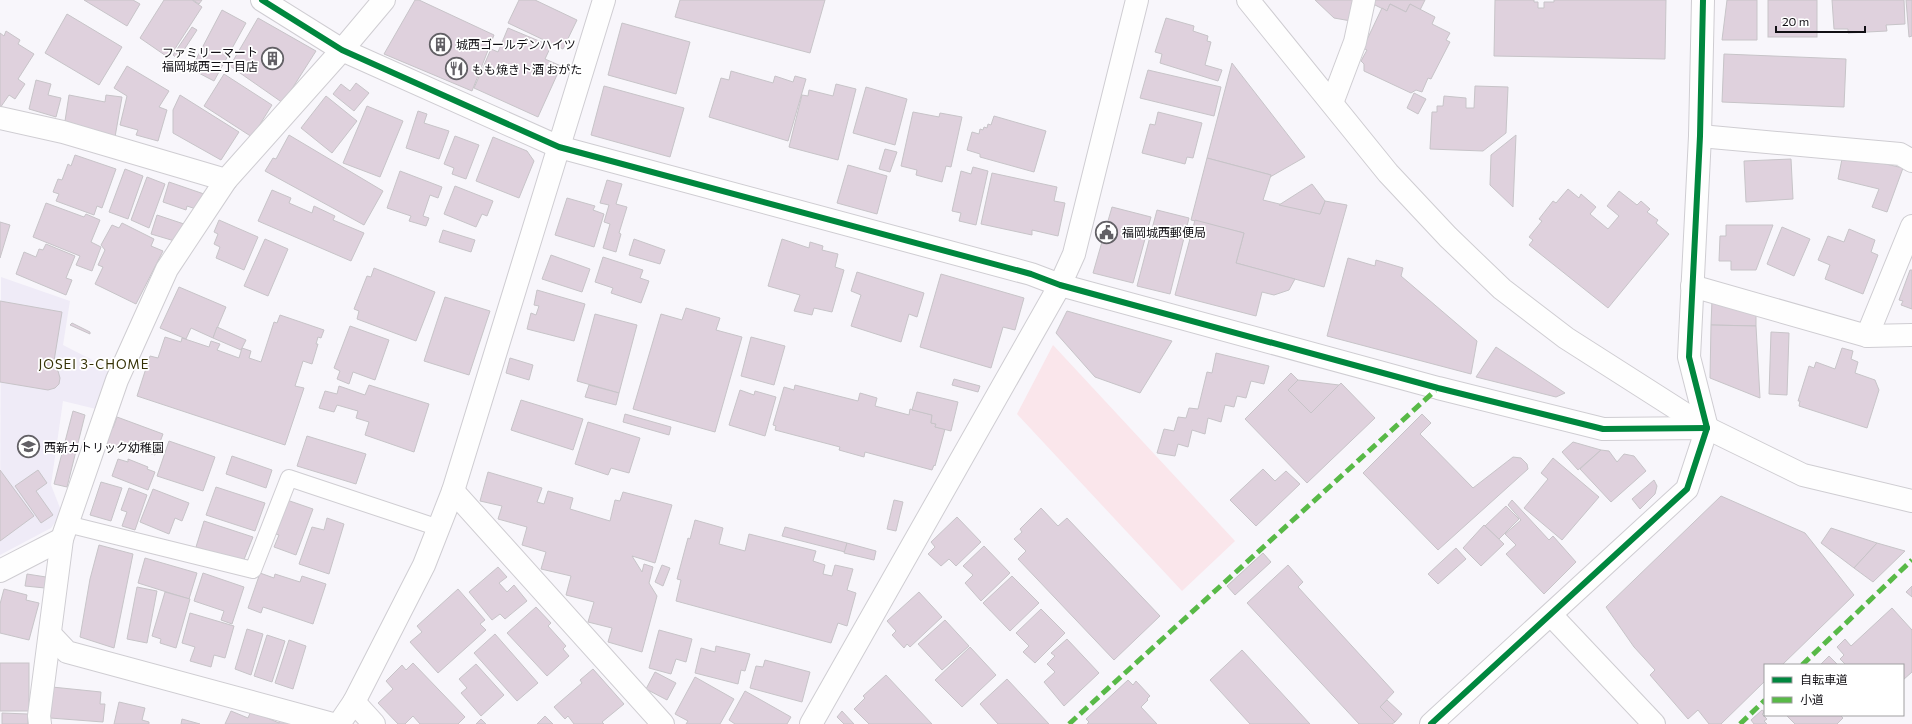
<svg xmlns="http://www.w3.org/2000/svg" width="1912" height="724" font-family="Commissioner,'Noto Sans JP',sans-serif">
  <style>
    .built { fill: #efebf7 }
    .green { fill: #fae6eb }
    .building { fill: #dfd1dd; stroke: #c7c4c8 }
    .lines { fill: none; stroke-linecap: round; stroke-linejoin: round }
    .lane-casing { stroke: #cfcdd2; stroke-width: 18 }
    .street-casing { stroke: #cfcdd2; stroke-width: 24 }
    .secondary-casing { stroke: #cfcdd2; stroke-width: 24 }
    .lane { stroke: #fefefe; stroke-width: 16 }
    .street { stroke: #fefefe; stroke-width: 22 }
    .secondary { stroke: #fefefe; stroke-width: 22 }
    .quiet { stroke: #58b947; stroke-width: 5; stroke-dasharray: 10 5; stroke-linecap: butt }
    .cycleway-casing { stroke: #fff; stroke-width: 8 }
    .cycleway { stroke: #00873e; stroke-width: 6 }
    .labels { text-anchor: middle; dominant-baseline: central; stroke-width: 3.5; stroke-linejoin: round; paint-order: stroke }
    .poi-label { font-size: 12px; fill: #110f14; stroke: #fff; text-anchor: start }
    .neighbourhood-label { font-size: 13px; letter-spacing: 1px; fill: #353105; stroke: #fff }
  </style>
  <rect width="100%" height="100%" fill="#f8f6fb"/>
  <path class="built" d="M1,277L70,301L63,345L110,369L96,409L63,401L51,485L62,513L51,528L0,555Z"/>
  <path class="green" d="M1053,345L1235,541L1182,591L1017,414Z"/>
  <g class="building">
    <path d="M84,0H133L140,4L127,26Z"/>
    <path d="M164,0H192L202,7L169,58L140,38Z"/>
    <path d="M193,0H202L199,4Z"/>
    <path d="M415,0H419L494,35L472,91L384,54Z"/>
    <path d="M519,0H535L577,20L563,49L508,23Z"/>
    <path d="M680,0H825L810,53L675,17Z"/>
    <path d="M1315,0H1355L1351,21L1334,18Z"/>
    <path d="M1375,0H1425L1420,10L1410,4L1406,12L1390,4L1387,11L1373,4Z"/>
    <path d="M1495,0H1534V2H1538V8H1544V2H1554V0H1666L1665,59L1494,56Z"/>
    <path d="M1727,0H1757V40H1722Z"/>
    <rect x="1768" y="0" width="49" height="37"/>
    <path d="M1832,0H1904L1905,24L1886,25L1887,31L1848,33V29H1834Z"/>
    <path d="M1906,0H1912V36L1909,37Z"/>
    <path d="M1390,4L1406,12L1410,4L1435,17L1432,24L1450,33L1446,40L1450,42L1431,79L1428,78L1422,92L1416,90L1411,93L1364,71V64L1361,61L1367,50L1363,48L1382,8L1387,11Z"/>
    <path d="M222,10L246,23L214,81L191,69Z"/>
    <path d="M67,14L122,47L99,85L45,53Z"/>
    <path d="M258,18L316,51L283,103L230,66Z"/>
    <path d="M1166,18L1194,26L1193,31L1208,36L1207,41L1211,42L1205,65L1222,70L1218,81L1160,63L1162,54L1155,52Z"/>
    <path d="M622,23L690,42L676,94L608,75Z"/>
    <path d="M192,27L197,30L178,59L173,55Z"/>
    <path d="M508,28L551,46L545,59L561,66L538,117L474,88L491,49L498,52Z"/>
    <path d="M6,31L20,40L18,44L34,54L18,79L25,84L15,99L9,95L0,108V33L4,36Z"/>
    <path d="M1724,54L1846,59L1844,107L1722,102Z"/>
    <path d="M1232,63L1305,157L1270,177L1271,175L1207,158Z"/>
    <path d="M127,66L169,91L159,107L167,110L158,141L136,135L138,130L120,125L127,96L114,88Z"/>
    <path d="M1148,70L1221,87L1214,116L1140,98Z"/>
    <path d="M731,71L773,83L775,76L793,82L795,76L806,79L788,141L709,117L721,78L729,80Z"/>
    <path d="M224,74L272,105L252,137L204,106Z"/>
    <path d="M36,80L51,84L48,95L61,98L56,117L29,109Z"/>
    <path d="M356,83L369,93L354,111L333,94L341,84L350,91Z"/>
    <path d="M836,84L856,89L838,160L789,147L802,95L808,96L809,90L833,96Z"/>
    <path d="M604,86L684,108L670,157L591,135Z"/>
    <path d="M1475,86L1508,87L1506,133L1483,151L1430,149L1432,112H1437V106H1443L1444,96L1466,98V108H1474Z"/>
    <path d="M866,87L907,99L895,145L853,133Z"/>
    <path d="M1414,93L1426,99L1418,114L1407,108Z"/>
    <path d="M69,95L105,102L106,95L122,97L115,137L65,121Z"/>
    <path d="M180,95L239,132L221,160L173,133V110Z"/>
    <path d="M326,96L357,121L332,153L301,128Z"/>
    <path d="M367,106L403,121L380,177L343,163Z"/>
    <path d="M418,111L427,114L424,123L449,131L439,159L406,148Z"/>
    <path d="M913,112L939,117L940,113L962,117L951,167L946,166L942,182L916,175L917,170L901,166Z"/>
    <path d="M1158,112L1202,123L1193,158L1187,157L1185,164L1142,153L1150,124L1155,125Z"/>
    <path d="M994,116L1046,131L1034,172L980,157V154L967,150L972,132L979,134L980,129L983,130L984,127L987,128L988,124L991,125Z"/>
    <path d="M289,135L383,191L364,225L265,171L273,158L276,159Z"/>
    <path d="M1516,135L1513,207L1490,185L1491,155Z"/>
    <path d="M455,136L479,145L466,179L452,174L454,168L444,164Z"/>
    <path d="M493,137L527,151L534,161L519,198L476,181Z"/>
    <path d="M885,149L897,152L890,172L879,169Z"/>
    <path d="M1843,154L1903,168L1887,212L1872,207L1879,189L1838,179Z"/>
    <path d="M75,155L116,169L102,208L97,206L94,215L56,201L59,194L53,192L58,179L62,180L68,164L71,166Z"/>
    <path d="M1207,158L1271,175L1263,200L1320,214L1325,201L1347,205L1324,287L1236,263L1244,233L1191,220Z"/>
    <path d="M1791,159L1793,199L1746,202L1744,161Z"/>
    <path d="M848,165L887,176L877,214L837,203Z"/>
    <path d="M973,167L988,171L976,225L959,221L961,213L952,211L961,171L971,174Z"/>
    <path d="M125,169L143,176L128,219L109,212Z"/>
    <path d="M400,171L442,187L438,198L430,195L423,216L429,218L426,226L409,221L411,216L387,208Z"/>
    <path d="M992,173L1057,187L1054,201L1065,203L1058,236L1032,230V235L981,224Z"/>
    <path d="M147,177L165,184L149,228L131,220Z"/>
    <path d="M607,180L622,184L616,204L627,207L619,233L621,234L616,252L603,248L610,224L604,222L609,205L600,203Z"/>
    <path d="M169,182L204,194L199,210L187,206L186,210L163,202Z"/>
    <path d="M1312,184L1325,201L1320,214L1279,205Z"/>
    <path d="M455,186L493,201L487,216L482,214L476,227L444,214Z"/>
    <path d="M1568,189L1579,198L1581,194L1596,207L1590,214L1608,229L1619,216L1607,206L1619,191L1637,205L1641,201L1650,209L1647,212L1658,220L1656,223L1669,234L1608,308L1529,245L1533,240L1529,237L1542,221L1539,219L1553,201L1556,203Z"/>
    <path d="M272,190L291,198L289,203L312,213L314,206L335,216L333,220L364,233L351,261L258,221Z"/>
    <path d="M567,198L595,206L593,210L604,214L594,247L555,235Z"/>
    <path d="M46,203L84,217L86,214L100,220L91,242L101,247L92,271L76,265L80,256L33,237Z"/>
    <path d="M1112,207L1151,217L1133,283L1093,273Z"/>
    <path d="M1157,210L1189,218L1170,294L1137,286Z"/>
    <path d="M157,215L184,224L178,242L151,234Z"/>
    <path d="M219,220L258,237L244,270L216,258L220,247L214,244L218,234L214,232Z"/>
    <path d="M1195,220L1244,233L1236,263L1295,279L1289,290L1274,295L1262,292L1256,316L1175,295Z"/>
    <path d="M0,222L10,225L0,258Z"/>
    <path d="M122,223L154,239L151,246L163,251L136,304L95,284L103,267L98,265L105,250L101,245L112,225L119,228Z"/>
    <path d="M1726,225H1773L1756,270H1731V261H1719L1720,236H1726Z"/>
    <path d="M1782,227L1810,239L1794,276L1767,264Z"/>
    <path d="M1849,229L1875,240L1871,252L1878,255L1863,294L1825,279L1830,265L1818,260L1828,236L1844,242Z"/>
    <path d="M443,230L475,240L471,252L439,242Z"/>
    <path d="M265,239L288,249L268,296L244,286Z"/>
    <path d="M634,239L665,250L660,264L629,255Z"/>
    <path d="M782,239L809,248L810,242L823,246L822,250L838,254L835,267L844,270L832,312L814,308L812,315L794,311L800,295L768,286Z"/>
    <path d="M46,244L75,256L66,278L72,280L66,295L16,274L24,252L36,257L39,249L43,250Z"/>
    <path d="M551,255L590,269L582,292L542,279Z"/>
    <path d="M603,257L643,270L640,278L649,281L641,303L611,293L613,288L595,282Z"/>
    <path d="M1348,258L1375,266L1376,260L1403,268L1401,276L1477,341L1471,374L1327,336Z"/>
    <path d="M374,268L435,292L416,341L357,319L359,311L354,309L367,276L371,277Z"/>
    <path d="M1910,270H1912V309L1901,305L1903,301L1899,300Z"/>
    <path d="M857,272L924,293L917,317L909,314L901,342L851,326L861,295L851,291Z"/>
    <path d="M941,274L1024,298L1015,330L1003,327L991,368L920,347Z"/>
    <path d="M179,287L226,307L213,338L191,328L186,339L160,328Z"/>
    <path d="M537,290L585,304L574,341L527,329L531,313L536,315L539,306L534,305Z"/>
    <path d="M445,297L490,311L469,375L424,361Z"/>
    <path d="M1712,300L1756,313V326L1711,325Z"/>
    <path d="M0,301L62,312L53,367L58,371L60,378L59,384L55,388L48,390L0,382Z"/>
    <path d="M686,308L720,318L716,330L742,337L715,432L633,409L661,314L682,320Z"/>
    <path d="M1067,311L1172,341L1140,393L1095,377L1056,333Z"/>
    <path d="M595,314L637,325L619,393L577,381Z"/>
    <path d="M280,315L324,330L321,338L318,337L316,344H318L312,364L303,361L295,386L304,388L285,445L137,396L150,356L158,358L165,337L181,342L182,338L209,347L211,341L220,344L217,350L239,358L242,348L251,351L249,358L261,362L274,322L277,323Z"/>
    <path d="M72,323L90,332V334L70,325Z"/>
    <path d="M1711,325L1756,326L1760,398L1710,378Z"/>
    <path d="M350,326L389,340L375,380L353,372L349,384L337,379L340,371L334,368Z"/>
    <path d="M217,327L246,340L241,350L213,338Z"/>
    <path d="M1771,332L1789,333L1787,395L1769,394Z"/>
    <path d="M751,337L785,346L774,385L741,376Z"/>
    <path d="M1496,347L1565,393L1556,397L1476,377Z"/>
    <path d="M1842,348L1853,351L1851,359L1858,362L1855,373L1875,380L1879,390L1867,428L1799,406L1800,401H1798L1809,366L1814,368L1816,362L1835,369Z"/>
    <path d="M1216,353L1269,366L1264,384L1251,381L1246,398L1237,396L1234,407L1225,405L1221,422L1208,418L1205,434L1192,430L1188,447L1178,444L1175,456L1157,453L1164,429L1174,431L1178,417L1186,418L1189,408L1198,409L1207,372L1212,373Z"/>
    <path d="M510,358L533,365L529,380L506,373Z"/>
    <path d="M1291,373L1298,380L1288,390L1311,413L1341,383L1375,418L1307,483L1245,419Z"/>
    <path d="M954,379L980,386L978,392L952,385Z"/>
    <path d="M1298,380L1339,385L1311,413L1288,390Z"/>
    <path d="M369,385L429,404L414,452L365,435L369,422L356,418L358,411L337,405L334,412L319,408L325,391L337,394L339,386L365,395Z"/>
    <path d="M589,385L619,393L616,405L585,397Z"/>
    <path d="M795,385L858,401L860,393L877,398L875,406L909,415L910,409L932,415L931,423L936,424L935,427L945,429L935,466L934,465L932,470L865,452L864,457L839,450L840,447L775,430L776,426L773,425L784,387L794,390Z"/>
    <path d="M740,390L754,395L755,391L776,397L765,436L729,425Z"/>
    <path d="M917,392L958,402L951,431L935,427L936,424L931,423L932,415L912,410Z"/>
    <path d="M521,400L583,419L573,450L511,430Z"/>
    <path d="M73,411L85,415L67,487L54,484Z"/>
    <path d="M625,414L671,427L669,435L623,422Z"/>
    <path d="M1422,414L1431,423L1420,434L1473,488L1513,457L1521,458L1527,464L1528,469L1438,550L1363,473Z"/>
    <path d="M117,417L163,434L155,455L125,445L123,451L104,444L110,427L113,428Z"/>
    <path d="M588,422L640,438L629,473L611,468L608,475L575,464Z"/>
    <path d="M307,436L366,454L356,484L297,466Z"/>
    <path d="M169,441L215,457L203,491L157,476Z"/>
    <path d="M1573,442L1601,450L1578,470L1562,452Z"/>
    <path d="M1601,450L1609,451L1617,462L1624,454L1634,456L1646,471L1611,502L1580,469Z"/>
    <path d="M232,456L272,470L266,488L226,474Z"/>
    <path d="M1553,458L1599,497L1562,540L1524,508L1548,479L1541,473Z"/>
    <path d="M118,459L128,462V459L148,467L147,469L155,472L148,490L112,476Z"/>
    <path d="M1263,469L1275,481L1286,471L1300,484L1256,526L1230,500Z"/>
    <path d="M0,470L34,516L0,541Z"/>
    <path d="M38,470L47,483L36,491L53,515L41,523L15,486Z"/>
    <path d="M488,472L542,488L537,502L544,504L548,491L573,498L570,509L610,521L615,500L620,501L623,492L672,505L655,563L632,556L642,572L644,564L653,567L649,583L657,596L642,652L608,642L612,628L588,622L594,602L566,595L571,576L541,569L546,552L522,545L527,527L498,519L502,506L480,501Z"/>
    <path d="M1654,480L1657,486L1655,494L1640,509L1632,499Z"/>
    <path d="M101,482L122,488L111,521L90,515Z"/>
    <path d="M216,487L265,503L255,531L206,515Z"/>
    <path d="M129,488L147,495L135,530L122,526L127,512L121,510Z"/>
    <path d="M153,489L189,503L182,521L175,518L169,534L140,522Z"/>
    <path d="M1721,496L1805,533L1854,595L1782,665H1765V681L1721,724H1709L1698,710L1688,719L1650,675L1655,670L1634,647L1606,607Z"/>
    <path d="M284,499L313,509L296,555L274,547L279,535L272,533Z"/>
    <path d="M894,500L903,502L896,531L887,529Z"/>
    <path d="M1512,500L1549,540L1553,536L1576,562L1544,594L1506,554L1516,545L1505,534L1521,520L1508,505Z"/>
    <path d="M1506,506L1519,519L1499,539L1485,526Z"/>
    <path d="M1041,508L1058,526L1067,518L1160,616L1114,660L1018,559L1026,551L1014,539L1022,532L1020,529Z"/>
    <path d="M957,517L981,542L956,566L949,559L941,566L928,554L935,547L931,542Z"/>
    <path d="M327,518L344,524L329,574L299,564L312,527L324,530Z"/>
    <path d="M695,520L723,528L719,544L745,551L749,534L816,551L813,561L825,565L823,574L832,576L835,565L853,569L847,590L856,593L847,626L838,623L831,643L676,601L681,580L677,579L688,538L690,539Z"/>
    <path d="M204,521L253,537L243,562L196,547Z"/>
    <path d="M1484,525L1504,544L1481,566L1463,548Z"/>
    <path d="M785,527L847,543L845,552L782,536Z"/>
    <path d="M1831,528L1877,543L1854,568L1821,543Z"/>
    <path d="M847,543L876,551L874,560L844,553Z"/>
    <path d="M1877,543L1905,551L1873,582L1854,568Z"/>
    <path d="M99,545L133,554L114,648L80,637L90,579Z"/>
    <path d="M984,546L1010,573L981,601L965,583L973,575L963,566Z"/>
    <path d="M1456,548L1466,559L1438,584L1428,574Z"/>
    <path d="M1263,553L1271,562L1235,595L1227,586Z"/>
    <path d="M145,558L197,573L189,599L138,583Z"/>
    <path d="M662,565L670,568L663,586L655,582Z"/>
    <path d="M1288,565L1303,582L1298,587L1394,692L1380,707L1395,722L1392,724H1359L1247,603Z"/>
    <path d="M498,567L507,577L499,583L507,592L514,585L527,601L505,619L500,614L492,620L469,592Z"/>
    <path d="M203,573L244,587L232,624L221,620L224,611L194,601Z"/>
    <path d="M260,573L274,578L275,574L300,582L302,576L326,584L313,624L263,607L261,613L248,608Z"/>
    <path d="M27,574L46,577L45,588L25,586Z"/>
    <path d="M1012,576L1039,603L1010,631L983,603Z"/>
    <path d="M1912,586V597L1906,592Z"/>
    <path d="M137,587L157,591L147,643L127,639Z"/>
    <path d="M4,589L27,595L26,600L39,603L29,640L0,633V604Z"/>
    <path d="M458,589L485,620L480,624L486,630L438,673L410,642L422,632L417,626Z"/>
    <path d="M165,592L190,599L176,648L160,643L161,639L152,636Z"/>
    <path d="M919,592L942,617L910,647L907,644L904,648L892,635L896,631L887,621Z"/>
    <path d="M536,607L551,623L548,626L566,646L563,649L569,656L547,676L507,633Z"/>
    <path d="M1892,608L1912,630V672L1903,680V665H1846L1840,659L1844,655L1837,647L1845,639L1851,646Z"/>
    <path d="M1041,609L1065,633L1035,663L1023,652L1029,646L1016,633Z"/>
    <path d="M190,613L234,626L225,658L214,655L211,667L190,661L195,647L182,643Z"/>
    <path d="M945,620L969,646L942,670L918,644Z"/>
    <path d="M247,629L263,634L251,675L235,669Z"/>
    <path d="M659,630L692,639L686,662L676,659L671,674L649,668Z"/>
    <path d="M495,634L538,683L517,701L474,653Z"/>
    <path d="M267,635L285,641L272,682L254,676Z"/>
    <path d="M1067,639L1099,673L1064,706L1044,682L1055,672L1047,664L1055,656L1051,653Z"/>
    <path d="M289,640L306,646L293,689L275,683Z"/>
    <path d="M716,646L750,654L745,671L741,670L738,684L695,673L701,648L715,652Z"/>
    <path d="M970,647L996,675L962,707L935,680Z"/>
    <path d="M1242,650L1310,724H1250L1210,680Z"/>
    <path d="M1829,656L1838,665H1820Z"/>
    <path d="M765,660L810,672L802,702L750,688L756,666L763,667Z"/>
    <rect x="0" y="663" width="29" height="48"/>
    <path d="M413,663L465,717L458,724H420L413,716L405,724H398L378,703L393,689L386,681L402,665L406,670Z"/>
    <path d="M476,664L504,695L481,716L461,693L467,688L459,679Z"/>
    <path d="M593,669L624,704L602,722L604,724H574L568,716L565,719L554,707L582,683L580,680Z"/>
    <path d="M655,672L676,683L667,700L646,689Z"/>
    <path d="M886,675L932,724H869L854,709L865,698L863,696Z"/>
    <path d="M695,677L734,699L720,724H686L688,721L675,714Z"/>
    <path d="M1007,679L1049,724H998L980,704Z"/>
    <path d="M1128,680L1133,685L1136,681L1150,696L1147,699L1148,700L1141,707L1157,724H1087L1089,722L1086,719Z"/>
    <path d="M52,687L101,692L100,704H105L103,722L50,718Z"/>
    <path d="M745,691L791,717L787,724H735L729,720Z"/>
    <path d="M1387,700L1402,714L1395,722L1380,707Z"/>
    <path d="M119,702L145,708L142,720L149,722V724H114Z"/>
    <path d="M1762,710L1765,712L1762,714L1767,719L1764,721L1767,724H1754L1751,720Z"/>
    <path d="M231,711L248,718L251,711L279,723L280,719L293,724H225Z"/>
    <path d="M842,711L854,724H844L837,717Z"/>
    <path d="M2,713L28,714V724H2Z"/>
    <path d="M1786,715H1840L1843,718L1837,724H1795Z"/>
    <path d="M545,716L553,724H537Z"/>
    <path d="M182,719L200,724H181Z"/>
    <path d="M481,719L486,724H476Z"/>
  </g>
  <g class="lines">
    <defs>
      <path id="lane" d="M67,524L253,570L289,478L439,528"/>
      <g id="street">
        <path d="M262,0L342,50L559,147L1031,274L1060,285L1438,388L1603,429L1707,428L1687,489L1431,724"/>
        <path d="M1332,103L1355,42L1364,0"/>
        <path d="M0,118L63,132L226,180"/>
        <path d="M1700,136L1900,154L1912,161"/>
        <path d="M1692,286L1867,336L1912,335"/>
        <path d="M1867,336L1912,226"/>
        <path d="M453,491L663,724"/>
        <path d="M0,571L62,539"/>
        <path d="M1551,615L1654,724"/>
        <path d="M50,634L67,652L333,724"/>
        <path d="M354,702L374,724"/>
        <path d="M40,724L39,716L62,539L117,380L167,269L226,180L342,50L384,0"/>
        <path d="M339,724L354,702L424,565L453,491L604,0"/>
        <path d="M811,724L1060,285L1074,254L1137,0"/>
      </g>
      <g id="secondary">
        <path d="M1248,0L1388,173L1448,237L1502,289L1566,338L1707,428L1803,475L1912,501"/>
        <path d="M1703,0L1700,136L1689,357L1707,428"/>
      </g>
    </defs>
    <use href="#lane" class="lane-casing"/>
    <use href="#street" class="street-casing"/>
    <use href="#secondary" class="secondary-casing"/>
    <use href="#lane" class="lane"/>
    <use href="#street" class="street"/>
    <use href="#secondary" class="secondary"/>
    <g class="quiet">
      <path d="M1802,665L1912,560"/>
      <path d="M1069,724L1438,388"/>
      <path d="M1740,724L1765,700"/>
    </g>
    <defs>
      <g id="cycleway">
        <path d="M262,0L342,50L559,147L1031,274L1060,285L1438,388L1603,429L1707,428"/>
        <path d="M1431,724L1687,489L1707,428L1689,357L1700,136L1703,0"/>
      </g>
    </defs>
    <use href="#cycleway" class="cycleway-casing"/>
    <use href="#cycleway" class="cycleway"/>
  </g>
  <defs>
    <symbol id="building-ring" viewBox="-11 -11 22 22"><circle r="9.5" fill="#fff" stroke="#626065" stroke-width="1.5"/><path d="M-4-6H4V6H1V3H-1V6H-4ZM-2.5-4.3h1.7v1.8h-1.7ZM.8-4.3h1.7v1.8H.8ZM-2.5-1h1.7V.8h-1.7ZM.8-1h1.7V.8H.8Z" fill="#626065"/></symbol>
    <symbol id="restaurant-ring" viewBox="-11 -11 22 22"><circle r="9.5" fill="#fff" stroke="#626065" stroke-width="1.5"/><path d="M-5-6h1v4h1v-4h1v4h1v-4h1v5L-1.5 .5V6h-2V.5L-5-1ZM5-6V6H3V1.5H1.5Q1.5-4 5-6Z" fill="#626065"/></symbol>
    <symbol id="civic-ring" viewBox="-11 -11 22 22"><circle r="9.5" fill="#fff" stroke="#626065" stroke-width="1.5"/><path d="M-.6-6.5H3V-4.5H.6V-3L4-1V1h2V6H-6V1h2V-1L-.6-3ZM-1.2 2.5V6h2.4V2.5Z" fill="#626065"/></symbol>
    <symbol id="school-ring" viewBox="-11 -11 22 22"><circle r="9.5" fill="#fff" stroke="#626065" stroke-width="1.5"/><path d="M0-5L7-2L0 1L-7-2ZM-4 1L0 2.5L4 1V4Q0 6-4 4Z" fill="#626065"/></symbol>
  </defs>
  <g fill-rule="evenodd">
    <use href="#building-ring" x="428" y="32" width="25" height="25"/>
    <use href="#building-ring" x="260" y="46" width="25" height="25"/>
    <use href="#restaurant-ring" x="444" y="56" width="25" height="25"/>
    <use href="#civic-ring" x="1094" y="220" width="25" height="25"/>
    <use href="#school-ring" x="16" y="434" width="25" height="25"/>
  </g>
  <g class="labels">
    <g class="poi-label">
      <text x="456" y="44">城西ゴールデンハイツ</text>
      <text x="258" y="52" text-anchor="end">ファミリーマート<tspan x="258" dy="14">福岡城西三丁目店</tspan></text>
      <text x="472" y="69">もも焼きト酒 おがた</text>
      <text x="1122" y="232">福岡城西郵便局</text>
      <text x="44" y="447">西新カトリック幼稚園</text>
    </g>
    <g class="neighbourhood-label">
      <text x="94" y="364">JOSEI 3-CHOME</text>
    </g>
  </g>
  <rect x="1764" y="664" width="140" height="52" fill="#ffffff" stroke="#a09fa1"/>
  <rect x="1772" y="677" width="20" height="6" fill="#00873e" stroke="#a09fa1"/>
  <text x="1800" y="684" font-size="12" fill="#110f14">自転車道</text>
  <rect x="1772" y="697" width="20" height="6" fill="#58b947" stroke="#a09fa1"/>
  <text x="1800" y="704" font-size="12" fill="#110f14">小道</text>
  <path d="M1776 26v6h89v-6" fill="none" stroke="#110f14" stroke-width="2"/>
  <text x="1782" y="26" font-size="12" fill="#110f14" stroke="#ffffff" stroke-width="3" paint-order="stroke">20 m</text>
</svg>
